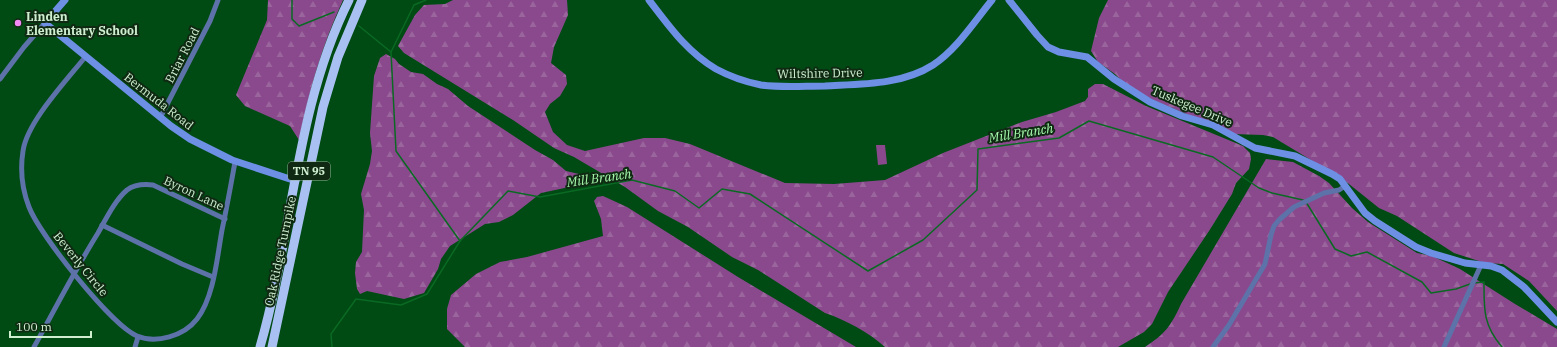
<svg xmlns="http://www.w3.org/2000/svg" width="1557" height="347" font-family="'IBM Plex Serif',serif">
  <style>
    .forest { fill: url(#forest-firs) }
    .pitch { fill: #8b498d }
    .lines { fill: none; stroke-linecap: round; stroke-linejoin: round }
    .stream { stroke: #0a6a23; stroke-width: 1.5 }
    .street { stroke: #5c72a8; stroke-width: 5 }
    .secondary { stroke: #6d8fe4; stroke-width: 7 }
    .highway { stroke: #a9c0f3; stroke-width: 9 }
    .poi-dot { fill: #f18af4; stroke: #0f2912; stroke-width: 1.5 }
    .labels { text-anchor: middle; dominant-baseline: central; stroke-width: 4; stroke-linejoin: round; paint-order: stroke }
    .shield { fill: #0f2912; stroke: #95b497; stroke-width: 1 }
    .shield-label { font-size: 11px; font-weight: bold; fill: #cfefd0 }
    .poi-label { font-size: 12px; font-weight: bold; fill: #cfefd0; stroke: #0f2912; text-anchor: start }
    .street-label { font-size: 12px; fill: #cfefd0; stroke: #0f2912 }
    .water-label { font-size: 13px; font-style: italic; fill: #a8fbae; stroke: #0f2912 }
  </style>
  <defs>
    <pattern id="forest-firs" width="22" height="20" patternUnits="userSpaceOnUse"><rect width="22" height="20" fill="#8b498d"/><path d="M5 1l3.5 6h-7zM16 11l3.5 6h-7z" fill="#9a649c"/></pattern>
  </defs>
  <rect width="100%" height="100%" fill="#004a14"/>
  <g class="forest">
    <path d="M268,0H343C322,45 309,91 299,140L290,126L245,106L236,95L267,20Z"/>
    <path d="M453,0H567L568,15L554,47L551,63L566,75L567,84L560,96L550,104L545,112L553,132L567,145L585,151L644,138H665L690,144L785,183L834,184L885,180L943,153L1022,122L1056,112L1085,101L1088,97V89L1095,84H1103L1146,106L1243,146L1250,153L1251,159L1249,169L1236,183L1232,194L1209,231L1168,292L1152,324L1144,332L1118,347H885C868,332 846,320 825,313L758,270L732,257L688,227L658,211L625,187L574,157L554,148L513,120L404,53L398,46L415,15L424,5L445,4Z"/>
    <path d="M1108,0H1557V311L1529,281L1503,264L1485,263L1454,253L1397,216L1379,208L1344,180L1273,137L1263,135L1234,134L1153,100L1123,82L1115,74L1098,62L1091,51L1099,18Z"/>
    <path d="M386,54L395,59L399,64L411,72L423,74L437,84L448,89L468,106L535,150L553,160L566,171L579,174L589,180L588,183L541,193L513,215L499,222L485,224L450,246L441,259L438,269L424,293L404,299L367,291L360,294L357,289L355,273L356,262L362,252L364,210L361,194L370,164L372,151L370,133L374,76L380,58Z"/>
    <path d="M1266,159L1293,162L1319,176L1329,183L1352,208L1368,222L1417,253L1432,256L1460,269L1515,304L1557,329V347H1145C1165,334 1171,326 1181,304Z"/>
    <path d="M603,196L627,207L738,277L856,347H465L447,329V309L451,295L476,274L500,262L527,257L603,236L601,219L594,201L597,197Z"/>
  </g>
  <path class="pitch" d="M876,145H885L887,164L878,165Z"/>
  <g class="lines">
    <g class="stream">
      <path d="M292,0V19L299,26L334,12"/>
      <path d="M426,0L414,5L391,52L396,151L460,241"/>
      <path d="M359,26L391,52"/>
      <path d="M1306,202L1335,249L1351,256L1367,252L1422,282L1431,293L1456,289L1470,284"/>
      <path d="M1474,283L1484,282C1484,309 1483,325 1502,347"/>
      <path d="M332,347L331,334L356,299L401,305L427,294L460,241L508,191L540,197L632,180L675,191L699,208L722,189L750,194L868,271L923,240L977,190L978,149L1059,138L1089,121L1213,157L1259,188L1272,193L1303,200"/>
    </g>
    <g class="street">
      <path d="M86,56C67,80 27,122 23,151C20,170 22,189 29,207C39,234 111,325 137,336C156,344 184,336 197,319C214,297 217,258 222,230C227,207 231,184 235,162"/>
      <path d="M0,79L24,47L45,23"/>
      <path d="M160,118L210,21L218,0"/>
      <path d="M102,225L182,264L213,277"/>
      <path d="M34,347C55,309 75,270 98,233C106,219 115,200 127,190C135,184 144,184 153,185L225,219"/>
      <path d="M135,347L138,337"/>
      <path d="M1213,347L1229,325L1265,264L1271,235L1274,226L1279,220L1294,207L1324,193L1339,190L1345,186"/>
      <path d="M1444,347L1481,265"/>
    </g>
    <g class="secondary">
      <path d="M65,0L45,23L171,126L190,139L232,160L296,181"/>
      <path d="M649,0C669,26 687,52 716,69C729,76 746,82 761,85C782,88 804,86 825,86C861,84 902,85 933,65C957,49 974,22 992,0"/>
      <path d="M1009,0L1037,35L1048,47L1059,52L1087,57L1114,79L1150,102L1182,116L1213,125L1255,148L1295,156L1332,174L1340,179L1365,213L1375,221L1416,247L1431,253L1465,263L1491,266L1502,270L1524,287L1557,322"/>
    </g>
    <g class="highway">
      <path d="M260,347C293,233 295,108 349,0"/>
      <path d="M272,347L323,107L338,57L362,0"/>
    </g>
  </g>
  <circle class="poi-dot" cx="18" cy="23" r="4"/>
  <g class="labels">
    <rect class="shield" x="288" y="162" width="42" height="18" rx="3"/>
    <g class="shield-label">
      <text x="309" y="171">TN 95</text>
    </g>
    <g class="poi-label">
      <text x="26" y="16">Linden<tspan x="26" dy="14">Elementary School</tspan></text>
    </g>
    <g class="street-label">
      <text transform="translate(182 55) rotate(-63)">Briar Road</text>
      <text transform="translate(820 73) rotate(-1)">Wiltshire Drive</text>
      <text transform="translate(159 101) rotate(38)">Bermuda Road</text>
      <text transform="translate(1192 106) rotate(23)">Tuskegee Drive</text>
      <text transform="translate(194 193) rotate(25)">Byron Lane</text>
      <text transform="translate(280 251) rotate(-78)">Oak Ridge Turnpike</text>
      <text transform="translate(81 264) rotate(51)">Beverly Circle</text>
    </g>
    <g class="water-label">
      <text transform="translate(1021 133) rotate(-9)">Mill Branch</text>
      <text transform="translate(599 178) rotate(-8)">Mill Branch</text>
    </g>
  </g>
  <path d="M10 331v6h81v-6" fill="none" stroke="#cfefd0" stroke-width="2"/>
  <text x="16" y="331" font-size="12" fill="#cfefd0" stroke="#0f2912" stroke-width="3" paint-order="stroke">100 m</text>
</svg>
